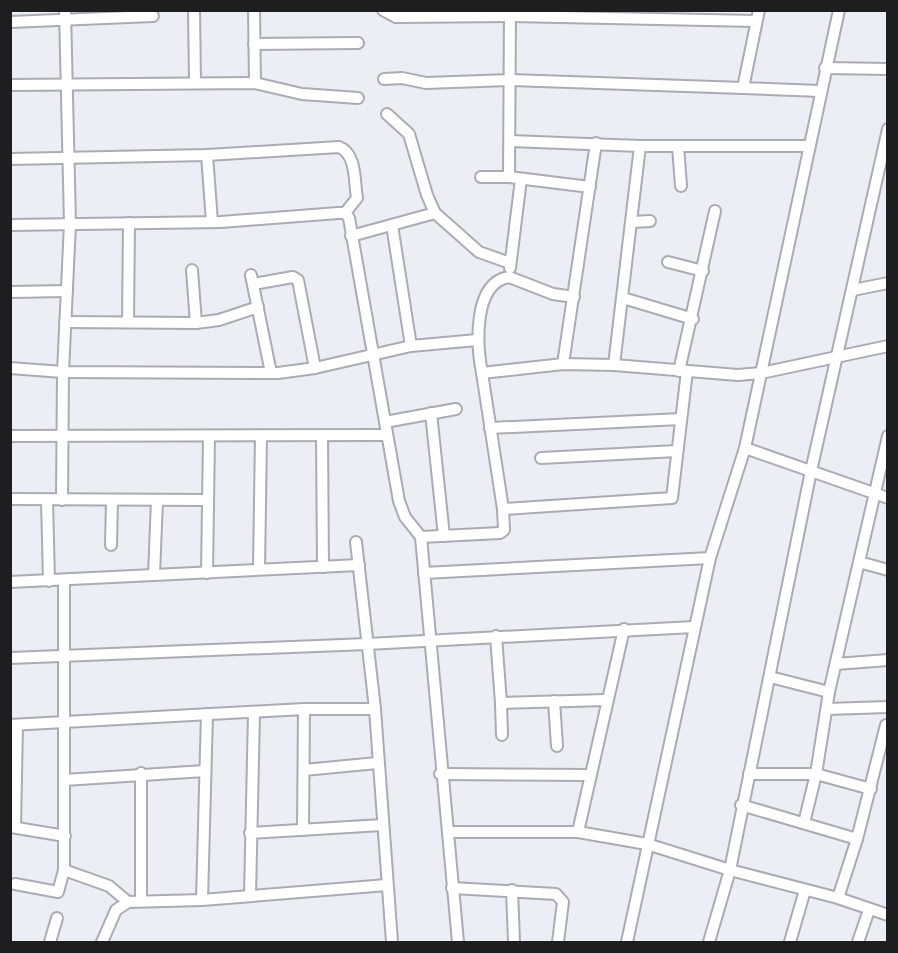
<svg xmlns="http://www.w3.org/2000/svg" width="898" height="953" font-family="'Fira Sans',sans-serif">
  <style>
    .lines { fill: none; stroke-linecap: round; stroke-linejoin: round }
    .minor-casing { stroke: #a9acb2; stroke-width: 14 }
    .minor { stroke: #fff; stroke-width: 10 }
  </style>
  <rect width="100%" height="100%" fill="#ebeef4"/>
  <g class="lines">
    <defs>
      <g id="minor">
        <path d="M194,10L195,82"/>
        <path d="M254,10L255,83"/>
        <path d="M383,10L396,17L510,16L756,21"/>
        <path d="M759,10L743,88L820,91"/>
        <path d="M10,22L153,16"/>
        <path d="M254,44L358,43"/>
        <path d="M825,68L888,69"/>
        <path d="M384,79L402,78L426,83L511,80L743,88"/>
        <path d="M10,85L255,83L302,94L358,98"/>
        <path d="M387,114L409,134L427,195L435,213L479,252L510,263"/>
        <path d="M510,141L640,146H808"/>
        <path d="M678,146L681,186"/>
        <path d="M207,155L212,222"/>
        <path d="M10,159L207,155L339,147C357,154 354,182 357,198L345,213"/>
        <path d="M481,177H509L590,187"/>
        <path d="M509,177L510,11"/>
        <path d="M633,222L650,221"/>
        <path d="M10,225L221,222L338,213H345L349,218L399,501L405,517L421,537L458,942"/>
        <path d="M392,225L411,346"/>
        <path d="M351,236L435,213"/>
        <path d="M668,262L703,271"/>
        <path d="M510,268L521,179"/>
        <path d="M192,270L196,323"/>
        <path d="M251,275L271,373"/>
        <path d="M253,284L293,277L298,280L315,368"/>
        <path d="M853,290L888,283"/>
        <path d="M10,292L67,291"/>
        <path d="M623,298L693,319"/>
        <path d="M65,322L196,323L219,320L258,307"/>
        <path d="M128,322L129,223"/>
        <path d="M563,364L596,143"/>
        <path d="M614,365L640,146"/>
        <path d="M10,368L63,372L278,373L315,368L411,346L477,340"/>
        <path d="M679,371L715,211"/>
        <path d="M482,373C477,347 472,283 509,277L553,294L574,297"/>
        <path d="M431,413L444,536"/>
        <path d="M385,422L456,409"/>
        <path d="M490,428L681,419"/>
        <path d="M10,436L387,435"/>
        <path d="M322,436L323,567"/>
        <path d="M745,448L888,498"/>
        <path d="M541,458L677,451"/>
        <path d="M10,499L208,500"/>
        <path d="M47,500L49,581"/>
        <path d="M62,500L63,372L70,224L65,10"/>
        <path d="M503,509L672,498L687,371"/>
        <path d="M421,537L500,533L504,530L503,509L482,373L563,364L614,365L738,375L761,373L888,346"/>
        <path d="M356,542L375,709L392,942"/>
        <path d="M111,545L112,500"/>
        <path d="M859,562L888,570"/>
        <path d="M259,569L261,436"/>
        <path d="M207,573L209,437"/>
        <path d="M424,573L710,558"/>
        <path d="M154,575L157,500"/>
        <path d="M10,582L359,565"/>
        <path d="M496,636L501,703L606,700"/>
        <path d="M10,658L367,644L694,627"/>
        <path d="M836,664L888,660"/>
        <path d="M770,677L829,692"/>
        <path d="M554,701L557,746"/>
        <path d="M501,703L502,735"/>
        <path d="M827,709L888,707"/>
        <path d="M10,725L304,709H375"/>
        <path d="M304,770L377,763"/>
        <path d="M440,774L590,775"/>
        <path d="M749,774H816L871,789"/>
        <path d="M64,780L205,771"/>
        <path d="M741,805L857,839"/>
        <path d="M804,823L816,774L829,692L888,436"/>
        <path d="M11,827L65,836"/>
        <path d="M15,827L17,725"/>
        <path d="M303,830L304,709"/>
        <path d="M448,832H578L647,844L730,870L838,898L888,915"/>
        <path d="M578,832L624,629"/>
        <path d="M250,833L382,825"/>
        <path d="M64,870L109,886L128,902"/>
        <path d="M15,884L58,892L64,870V580"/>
        <path d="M452,888L556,894L563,902L558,942"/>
        <path d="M512,890L514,942"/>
        <path d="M250,896L254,713"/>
        <path d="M838,898L857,839L886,725"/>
        <path d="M202,900L207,714"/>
        <path d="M141,901V773"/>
        <path d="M50,942L57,918"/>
        <path d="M102,942L116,910L128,902L202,900L387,885"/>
        <path d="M627,942L710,558L745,448L839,10"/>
        <path d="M709,942L730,870L811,471L888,129"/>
        <path d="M790,942L805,890"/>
        <path d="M858,942L869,910"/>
      </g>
    </defs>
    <use href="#minor" class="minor-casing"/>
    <use href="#minor" class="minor"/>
  </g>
  <rect width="898" height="953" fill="none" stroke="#1d1e20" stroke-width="24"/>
</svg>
